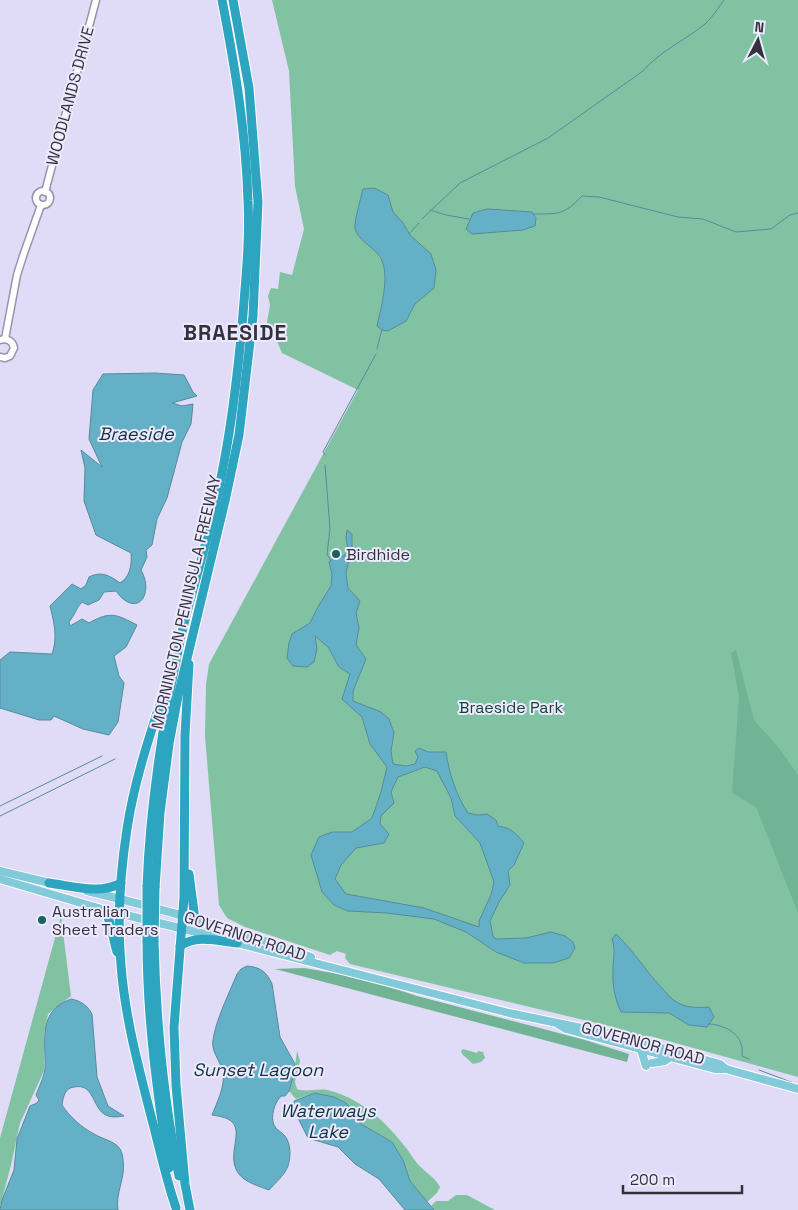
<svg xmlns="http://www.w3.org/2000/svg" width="798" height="1210" font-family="'Space Grotesk',sans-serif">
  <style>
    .green { fill: #81c2a3 }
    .forest { fill: #71b495 }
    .water { fill: #64b1c7; stroke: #558b9d; fill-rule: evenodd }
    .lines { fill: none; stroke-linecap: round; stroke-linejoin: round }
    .stream { stroke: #558b9d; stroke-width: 1 }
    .tertiary-casing { stroke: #9894ac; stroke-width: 9 }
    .primary-casing { stroke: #fff; stroke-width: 10 }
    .motorway-casing { stroke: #fff; stroke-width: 11 }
    .tertiary { stroke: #fff; stroke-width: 6 }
    .primary { stroke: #82c9d9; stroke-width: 8 }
    .motorway { stroke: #2ea5c0; stroke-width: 9 }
    .motorway-bridge-casing { stroke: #fff; stroke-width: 11; stroke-linecap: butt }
    .motorway-bridge { stroke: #2ea5c0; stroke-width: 9 }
    .poi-dot { fill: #17645d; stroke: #ede9ff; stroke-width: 2 }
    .labels { text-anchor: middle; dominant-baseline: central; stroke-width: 4; stroke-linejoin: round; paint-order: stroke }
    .street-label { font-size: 16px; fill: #33313b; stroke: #ede9ff }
    .poi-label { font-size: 16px; fill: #33313b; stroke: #ede9ff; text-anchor: start }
    .park-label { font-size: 16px; fill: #104732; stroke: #ede9ff }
    .water-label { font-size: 18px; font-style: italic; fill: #0f343e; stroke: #ede9ff }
    .district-label { font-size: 21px; font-weight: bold; letter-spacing: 1px; fill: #33313b; stroke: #ede9ff }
  </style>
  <rect width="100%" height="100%" fill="#e0dbf6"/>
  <g class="green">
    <path d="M272,0H798V1077L650,1036L648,1038L616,1031L613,1027L350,964L345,958L346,954L337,951L330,955L245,927L227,918L219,905L205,736L206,685L209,664L358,390L282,353L273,332L266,328L270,305L268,296L271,288L278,289L280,272L292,275L304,229L295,186L289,71Z"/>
    <path d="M61,916L71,996L48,1014L44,1034V1071L20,1123L11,1165L0,1207V1138Z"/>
    <path d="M463,1049L477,1053L478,1051L483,1052L485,1058L481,1062L473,1064L462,1054L461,1051Z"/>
    <path d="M297,1051L300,1061L295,1082L297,1089C307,1093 319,1087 331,1091C363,1100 387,1123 407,1149C410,1153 413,1158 416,1162C423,1171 435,1177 440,1187L437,1193L427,1202L410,1181L403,1160L392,1142L361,1124L352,1110L334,1097L315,1093L296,1099L289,1091L294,1074Z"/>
    <path d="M456,1195H467L495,1210H434L431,1206L436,1201H448Z"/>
  </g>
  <g class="forest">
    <path d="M736,650L754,720L780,749L798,775V913L756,807L732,793L739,697L731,653Z"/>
    <path d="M304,968L362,978L417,996L585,1040L629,1054L627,1062L275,969Z"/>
  </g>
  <g class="water">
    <path d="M374,188L388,195L393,212L403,223L410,235L431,254L436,270L434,288L415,304L406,321L388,331L382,330L377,326C381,307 392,271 378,254C371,246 357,239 355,228C354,222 361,197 363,189Z"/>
    <path d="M487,209L532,212L536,218L535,226L523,230L472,234L466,229L473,213Z"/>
    <path d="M155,373L184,375L193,392L197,396L172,403L182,406L193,404L191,424L182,442L167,498L157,519L152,545L146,550L147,557L141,570C155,595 136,619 116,591L104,592L99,600L88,605L82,602C76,608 75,615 69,622L70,626L82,619L89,623C110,611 116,614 137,625L126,647L114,656L119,676L124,683L118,722L109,735L83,729L54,716L51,720H39L0,708V660L10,652L52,654C58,638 54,622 50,606L72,584L81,589L86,585L89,577C101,571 109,575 120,583C130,577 132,565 131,553L96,535L84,501L85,468L81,450L102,467L89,439L93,390L103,374Z"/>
    <path d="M347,530L352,534V547L346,573L348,588L360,601L356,613L359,628L356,645L366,659L353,691V701L381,712L389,719L394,733L391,751L393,764L406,766L415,764L418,757L415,751L419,748L428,752H446C449,773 456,795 468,813L478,815L487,814L496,820L498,826C511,828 516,833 524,843L514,865L508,871L510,885L499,902L490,921L493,936L496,939L526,938L551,932L565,936L573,942L575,948L569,958L553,963H524L496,952L466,932L434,919L387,913L348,911L334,905L322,892L311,855L319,837L332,832H352L372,818L381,792L387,767L370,744L362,717L342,699L350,674L339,667L328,647L315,636L317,649L314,662L307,667L293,666L287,658L289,643L292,634L310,623L319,605L331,586L332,574L329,562L336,556H344L348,551L346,537ZM425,767L437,771L451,798L455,816L480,843L494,882L491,895L479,921V927L424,908L346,894L335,879L341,865L356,848L384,843L389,834L380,824L381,816L394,803L391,792L398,777Z"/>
    <path d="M616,934C633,950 645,970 661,987C666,992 670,998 675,1001C685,1008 697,1008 709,1007L714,1017L707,1027L689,1025L669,1013L621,1012C615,999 612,985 613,970C613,959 616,950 612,939Z"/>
    <path d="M247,966C260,967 267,972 272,984L280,1037L295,1064L294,1074L289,1091L285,1096H281C275,1102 270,1116 274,1125C276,1130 282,1132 285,1136C291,1144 291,1156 288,1166C284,1176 276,1182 269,1190C261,1187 251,1184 244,1179C221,1161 246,1133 231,1121C226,1117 218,1116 212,1115C217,1102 227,1083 222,1069C219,1059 211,1051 213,1040C216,1019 229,994 237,974L241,969Z"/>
    <path d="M71,999C81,1001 87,1005 92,1014L97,1077L108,1106L124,1116C117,1117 110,1118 104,1114C92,1106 94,1083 74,1087C65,1088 63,1097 62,1105C70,1117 81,1127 94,1134C102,1139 115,1141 120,1149C122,1152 123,1157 123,1160C126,1178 115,1193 118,1210H0L2,1200L14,1170L17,1139L30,1106L37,1103L39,1100L36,1095C39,1087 44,1077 45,1069C46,1041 37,1011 71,999Z"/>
    <path d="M315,1093L334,1097L346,1103L361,1124L392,1142L403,1160L410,1181L434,1210H405L379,1179L355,1164L338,1147L308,1138L295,1112L294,1101Z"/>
  </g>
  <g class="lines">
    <g class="stream">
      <path d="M430,210L446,215L469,219"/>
      <path d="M533,214C559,214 564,215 582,196L599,197L678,217L703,219L736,232L771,229L790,215L798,213"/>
      <path d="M422,219L460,183L548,138L643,71C660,51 684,41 705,24C712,18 718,8 724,0"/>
      <path d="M409,234L419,223"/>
      <path d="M377,349L382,329"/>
      <path d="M325,455L323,452L376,354"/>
      <path d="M325,465L330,529L327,554L331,561"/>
      <path d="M0,806L102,756"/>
      <path d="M0,816L115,759"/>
      <path d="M708,1024C720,1024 738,1031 741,1044C743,1047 742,1052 742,1056L749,1059"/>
      <path d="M759,1070L791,1082"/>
    </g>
    <defs>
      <g id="tertiary">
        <circle cx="43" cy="198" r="7"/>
        <path d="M45,192L96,0"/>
        <path d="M5,339L17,275L23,256L41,205"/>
        <path d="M0,340C7,338 13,341 14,348L10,356L5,358L0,357"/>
      </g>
      <g id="primary">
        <path d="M0,871L54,884"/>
        <path d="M0,879L105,910L217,937"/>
        <path d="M87,891C163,909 238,930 311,957"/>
        <path d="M233,942L509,1013L616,1035L720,1064L726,1069L798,1089"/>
        <path d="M558,1024L566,1029L715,1069H726"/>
        <path d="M641,1050L646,1066"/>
        <path d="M652,1063L665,1061L670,1057"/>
      </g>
      <g id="motorway">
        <path d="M189,664L185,735L184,897L174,1027L176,1085L185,1184L190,1210"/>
        <path d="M169,676C153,726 135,776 127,829C120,874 117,920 121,965C125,1018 139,1069 152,1120C160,1150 166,1179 176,1208"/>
        <path d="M189,874L195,919"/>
        <path d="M49,883C72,886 100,895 121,883"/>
        <path d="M147,887C150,804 163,722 180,641C191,591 208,542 218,492C231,433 238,374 243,314C246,276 250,239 248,201C246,133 235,67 222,0"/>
        <path d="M155,888L160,813L169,744L178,696L225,501L239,435L253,316L258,202L249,88L233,0"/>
        <path d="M105,910C111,921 113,939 117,952"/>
        <path d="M147,940C147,1017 157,1092 169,1168"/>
        <path d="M154,941C156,1020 163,1098 179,1176"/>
        <path d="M180,946C196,934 219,941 237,943"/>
      </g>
    </defs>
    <use href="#tertiary" class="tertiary-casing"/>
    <use href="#primary" class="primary-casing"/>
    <use href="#motorway" class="motorway-casing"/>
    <use href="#tertiary" class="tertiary"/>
    <use href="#primary" class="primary"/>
    <use href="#motorway" class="motorway"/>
    <defs>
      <g id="motorway-bridge">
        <path d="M147,940V887"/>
        <path d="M154,941L155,888"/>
      </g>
    </defs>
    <use href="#motorway-bridge" class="motorway-bridge-casing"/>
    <use href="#motorway-bridge" class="motorway-bridge"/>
  </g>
  <g class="poi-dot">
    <circle cx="336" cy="554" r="5"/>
    <circle cx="42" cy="920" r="5"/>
  </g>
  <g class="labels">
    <g class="street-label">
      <text transform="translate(70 96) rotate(-75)">WOODLANDS DRIVE</text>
      <text transform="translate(186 602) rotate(-77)">MORNINGTON PENINSULA FREEWAY</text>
      <text transform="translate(245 936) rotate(18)">GOVERNOR ROAD</text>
      <text transform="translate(643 1043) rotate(15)">GOVERNOR ROAD</text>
    </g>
    <g class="poi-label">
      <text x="346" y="554">Birdhide</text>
      <text x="52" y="911">Australian<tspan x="52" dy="18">Sheet Traders</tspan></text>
    </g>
    <g class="park-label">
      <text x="511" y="707">Braeside Park</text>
    </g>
    <g class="water-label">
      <text x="136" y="433">Braeside</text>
      <text x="258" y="1069">Sunset Lagoon</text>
      <text x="328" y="1110">Waterways<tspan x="328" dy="21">Lake</tspan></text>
    </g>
    <g class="district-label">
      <text x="235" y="332">BRAESIDE</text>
    </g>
  </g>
  <g transform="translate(758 40) rotate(6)" stroke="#ede9ff" stroke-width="4" paint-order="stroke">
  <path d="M0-4L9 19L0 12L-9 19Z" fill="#33313b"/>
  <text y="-8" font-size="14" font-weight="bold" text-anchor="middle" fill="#33313b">N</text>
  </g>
  <path d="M623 1185v8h119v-8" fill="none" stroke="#33313b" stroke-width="2.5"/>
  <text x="630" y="1185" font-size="15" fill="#33313b" stroke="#ede9ff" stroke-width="4" paint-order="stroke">200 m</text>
</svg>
